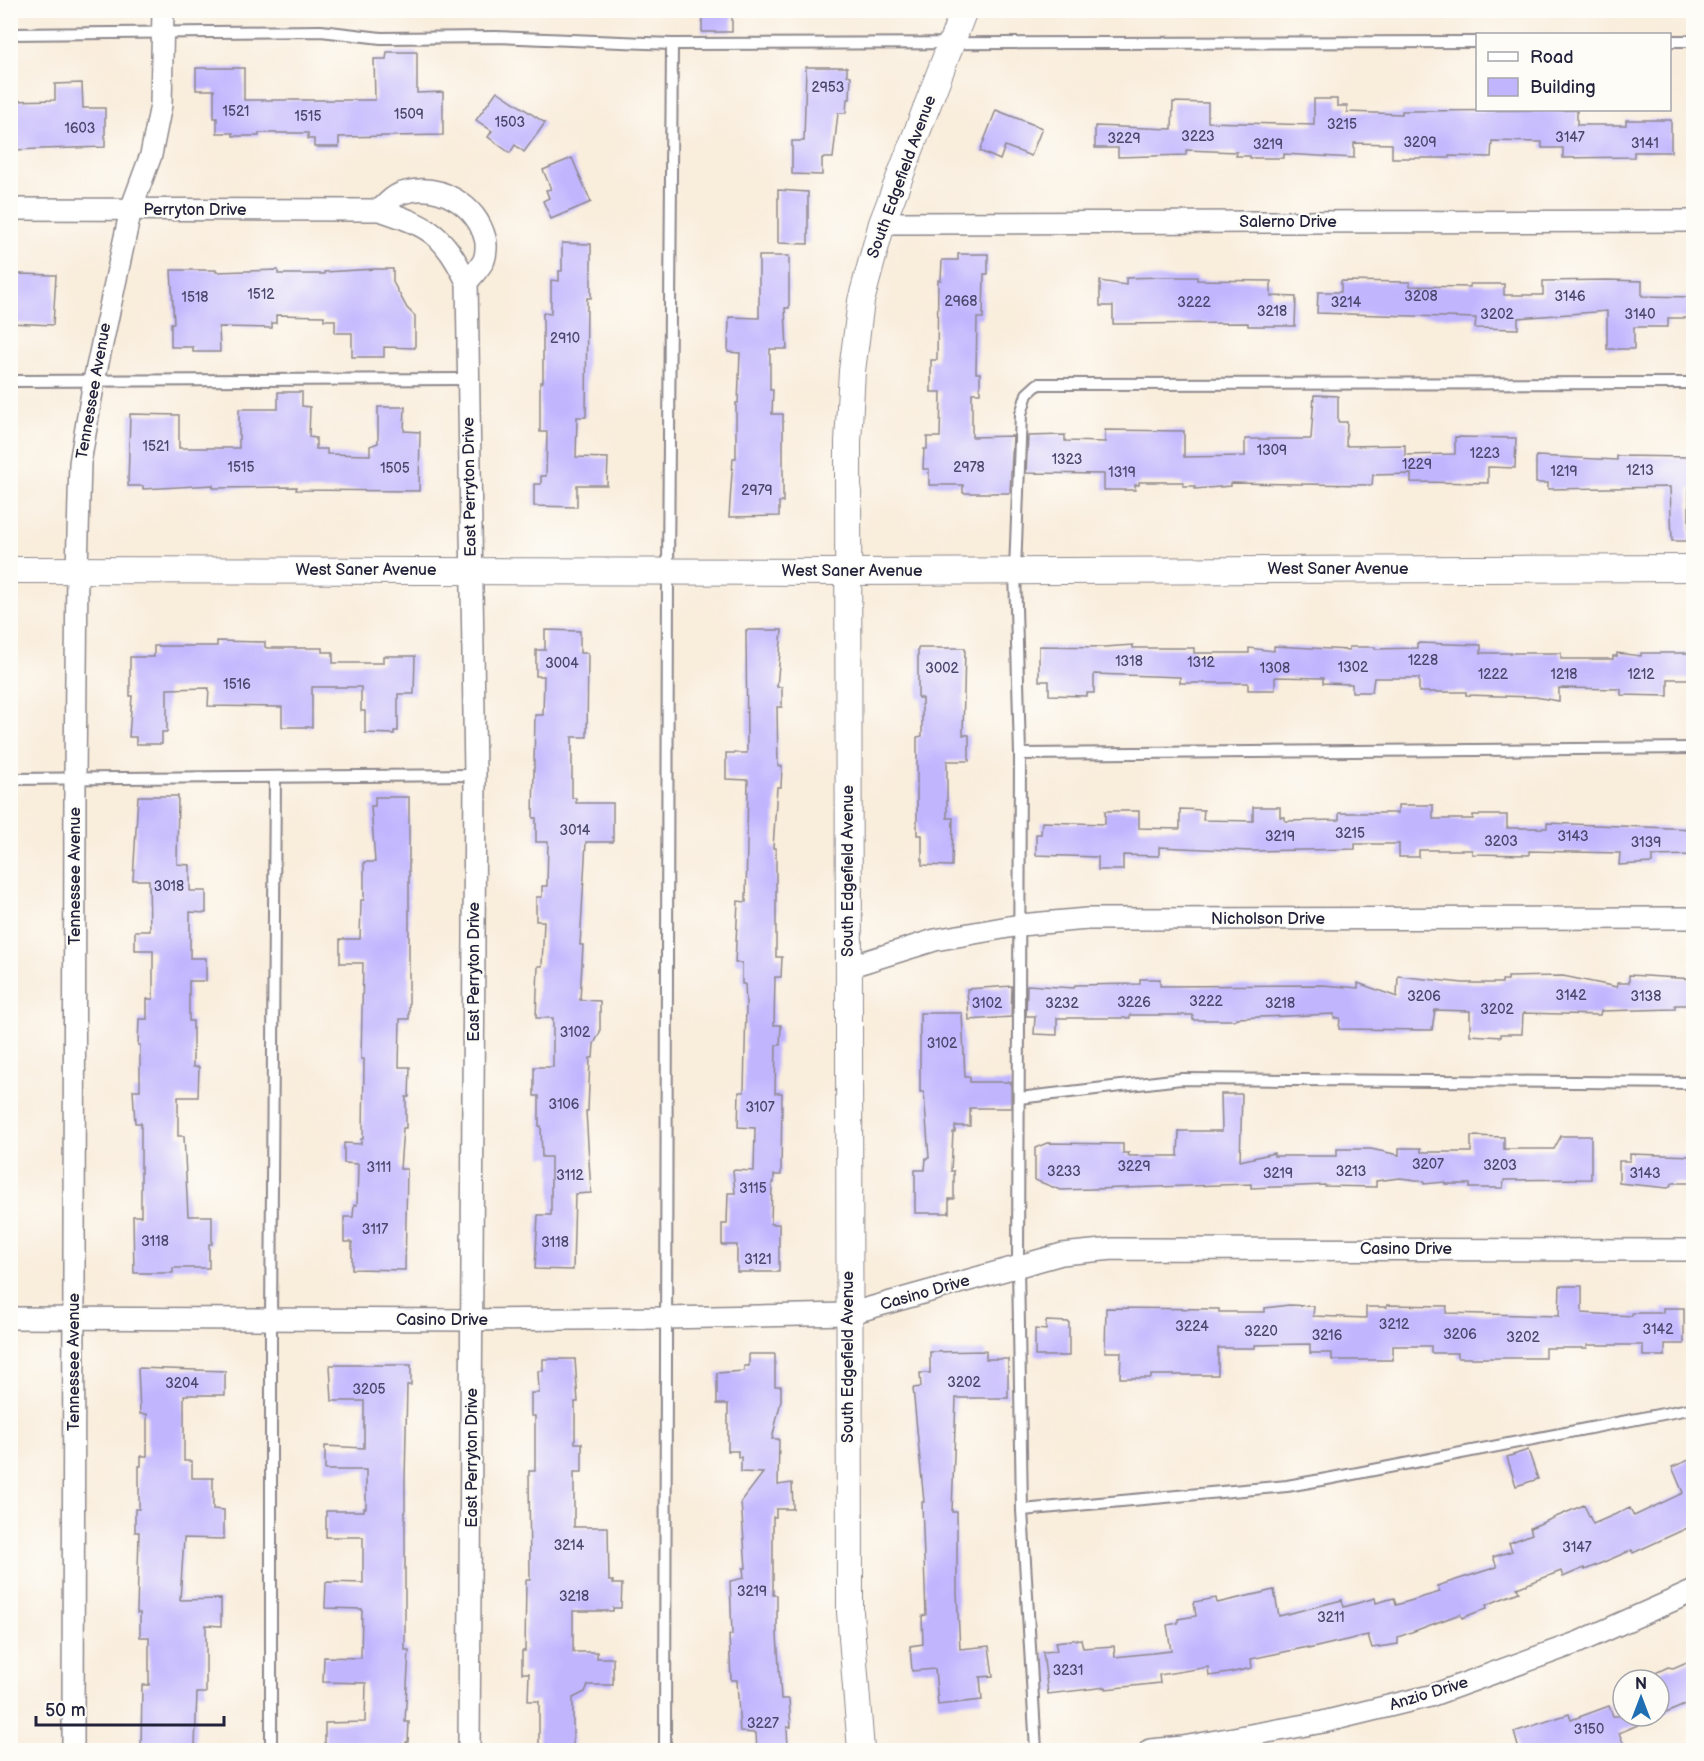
<svg xmlns="http://www.w3.org/2000/svg" width="1704" height="1761" font-family="'Balsamiq Sans',sans-serif">
  <style>
    .building { fill: #c1b5fe }
    .lines { fill: none; stroke-linecap: round; stroke-linejoin: round }
    .service-casing { stroke: #8e888c; stroke-width: 14 }
    .minor-casing { stroke: #8e888c; stroke-width: 24 }
    .tertiary-casing { stroke: #8e888c; stroke-width: 28 }
    .service { stroke: #fff; stroke-width: 10 }
    .minor { stroke: #fff; stroke-width: 21 }
    .tertiary { stroke: #fff; stroke-width: 26 }
    .labels { text-anchor: middle; dominant-baseline: central; stroke-width: 4.5; stroke-linejoin: round; paint-order: stroke }
    .number-label { font-size: 14px; fill: #4a476c }
    .street-label { font-size: 16px; fill: #22223b; stroke: #fdfcf7 }
  </style>
  <rect width="100%" height="100%" fill="#fdfcf7"/>
  <filter id="ink" filterUnits="userSpaceOnUse"><feTurbulence type="fractalNoise" baseFrequency=".0167" numOctaves="2"/><feDisplacementMap in="SourceGraphic" scale="12" xChannelSelector="R" yChannelSelector="G"/><feConvolveMatrix kernelMatrix="1 2 1 2 8 2 1 2 1" color-interpolation-filters="sRGB"/></filter>
  <filter id="wash" filterUnits="userSpaceOnUse"><feTurbulence type="fractalNoise" baseFrequency=".008" numOctaves="4" result="noise"/><feDisplacementMap in="SourceGraphic" scale="24" xChannelSelector="R" yChannelSelector="G"/><feGaussianBlur stdDeviation="1.35" result="paint"/><feColorMatrix in="noise" values="0 0 0 0 0 0 0 0 0 0 0 0 0 0 0 0 0 1.4 0 .05"/><feComposite in="paint" operator="in"/></filter>
  <g filter="url(#wash)">
    <rect width="100%" height="100%" fill="#f9eddc"/>
    <g id="blocks">
      <g class="building">
        <rect x="702" y="10" width="30" height="22"/>
        <path d="M387,52H417V93L443,92V135L339,137V147H314V139H308V133H259V136H233V133H217V118H214V90H196V68H244V100H375L374,59H386Z"/>
        <path d="M806,67H847V75L851,76L850,99H847L846,113H838L833,158H822V175L792,174V141H804Z"/>
        <path d="M82,83L83,108H105V147L10,150V101L55,100V84Z"/>
        <path d="M497,91L545,123L524,152L515,145L510,153L488,137L492,131L476,120Z"/>
        <path d="M1314,99H1337V106H1347V112L1402,114V111L1577,110V125H1626V120H1671V152H1634V157L1563,158V148H1542V142L1492,141L1491,157L1449,156V158H1392V144L1354,143V158L1284,154V158H1250V156H1236L1237,152L1186,150V155L1118,157V148H1095V126L1172,129L1173,102L1208,103V122L1314,125Z"/>
        <path d="M996,110L1042,128L1031,156L1005,146L1000,160L980,151Z"/>
        <path d="M572,158L591,202L551,219L543,201L549,198L546,190L551,189L543,170Z"/>
        <path d="M778,190L808,192V244L778,243Z"/>
        <path d="M562,243L591,244V298H587L586,417H577L576,457L608,458L607,485H577V507L534,506V484H541V476H546L547,432H540V382H543V313L551,314V280L559,281V271H562Z"/>
        <path d="M958,254H988V274H984L983,318H977L976,373H980V393H972V437L1013,436L1010,493H963V485H929V469H923L924,449H927V437H940L941,392H931V360H937L938,280H941L942,260H958Z"/>
        <path d="M759,256H789V308H785L787,349H770V390H773L772,414H783V502H779V516L729,517L733,458H736V403H738L740,353L728,352L729,317L759,318Z"/>
        <path d="M375,269H393V282L407,308L415,316V348L384,347V357H352V333H335V320H324V316L276,315V323H272V328L219,327L220,352H193V347H171V323H174L171,270H216V272L278,270V274H324V272Z"/>
        <path d="M18,274L56,275L53,325L10,323V281H17Z"/>
        <path d="M1164,277H1197V280L1271,281V296L1296,297L1295,326H1248V323L1113,324V306H1100V281L1126,285V278Z"/>
        <path d="M1607,280L1642,281V296L1694,297V318H1668V327H1634V349H1607V311L1518,318V329L1475,328L1476,318L1317,313L1318,292H1341V281L1410,282V286L1470,287V284H1504V295H1543V281Z"/>
        <path d="M278,392H302V406L310,407L309,437L316,438V449H327V454L370,455V446L378,443V407H405L404,431L420,432L419,491L296,490L297,487L213,488V485L143,489V486H128L130,414L179,415V448H239V409H278Z"/>
        <path d="M1314,395L1338,396V422H1347L1346,446L1405,445V455L1455,454V437L1516,438L1515,468L1488,467V483L1411,482V474L1373,475L1372,485L1231,483V486L1195,489V486H1183V482H1139V485H1135V490H1104V474L1026,473L1028,436L1065,435V441L1105,442V430L1184,431V457L1245,456V439H1311Z"/>
        <path d="M1536,456L1617,460V456L1694,457V489H1689V541H1672L1670,487L1548,489V483H1536Z"/>
        <path d="M545,630L580,631V653H588L587,737H572V798H576V803H613V842H586L580,945H583L580,1000L600,1001V1032L594,1044L593,1058H590L588,1111H586L591,1193L575,1194L573,1270L535,1269L538,1215H551V1157H542L541,1126H539V1096H534V1067H553V1018H536L538,966H542L544,921H536V897H542V886H547L548,842H536V818H533L535,715H543L544,676H536V650H545Z"/>
        <path d="M746,630H782L777,687H782V707H777L778,766H782L781,787H777L773,848H776V957H782L781,977H775L774,1025H781L780,1045H776L775,1093H782L781,1175H774V1183H772L771,1224H779V1272H737V1245H722V1224H727L728,1193H735L733,1170L754,1171L755,1128L738,1127L739,1092H744L746,1005L745,984H742V963H735L738,901L746,902L748,780L726,779V753H747Z"/>
        <path d="M217,641L265,642V647L267,648H322V652H333V663H383V656H415L414,694H398V731H394V734L365,733V711H361V687H312V727H282V707L208,706L209,688L167,689V732H162V744H136V737H129L132,696H130V657H154V646H217Z"/>
        <path d="M1417,643L1481,645V653H1561V659H1613V656H1617V653L1641,656V653H1694V679H1668V696L1621,695V689L1559,688V701L1535,697L1466,695V692H1419V678H1374L1372,692H1352V684L1323,683V678L1275,677V690H1248V683H1180V677L1094,674V693H1087V696L1049,695V681H1039V646L1105,647L1133,645V648H1194V653H1249V648L1274,651V646L1349,650V647H1375V649L1417,648Z"/>
        <path d="M918,648H965L963,735H969V761H947V818H953L952,866L922,865V835H917V737L922,736V698H918Z"/>
        <path d="M138,796H178L177,864L190,865V891H206V913L190,912V958H206V981H189V1021H193V1067H199L198,1097H178V1136H184L188,1216H212V1244H209V1268H173V1273H134L133,1216H141V1123H135L133,1090H140V1045H138L139,1019H147V999H153V950H135V931H150L149,880H133Z"/>
        <path d="M375,797H409V1019H400L399,1067H410L409,1097H406V1128H403L400,1169H407L405,1270L352,1269V1242H344V1217H353L354,1205H357L358,1164L344,1163V1143L361,1144V1139H363L364,1059H361L363,963H340V939H360L361,900H364V862H375L371,806H375Z"/>
        <path d="M1398,805H1433V819H1473V815H1507V828H1547V823L1694,829V855L1652,856V863L1619,865L1620,853L1529,851V855L1472,854V850H1419V857H1399V844H1355V849L1251,851L1159,847V856L1123,855V870H1098V857L1036,855V834H1041L1042,822L1105,824V811H1139V828L1180,829V809L1204,810L1203,820L1253,821V807H1280V817H1285V821L1339,820V813H1398Z"/>
        <path d="M1629,975L1694,979V1005H1675V1009L1601,1011L1600,1015L1523,1013L1522,1034H1501V1037L1470,1035V1011L1435,1010L1432,1030L1339,1029L1340,1018H1334V1014L1236,1018V1020H1193V1015H1130V1018H1057V1035L1034,1034L1035,1016H1026L1027,985L1074,988L1075,985L1140,984V979H1160V986L1323,985L1358,988V983L1397,997L1398,976L1463,983H1502V980H1508V977L1563,976L1617,987V983H1629Z"/>
        <path d="M1012,986L1011,1017L969,1020L967,989Z"/>
        <path d="M920,1013H962L965,1077H970V1082H1011V1108H970V1126H955V1132H953L951,1171H954V1199H949V1213H915V1170H925L926,1158H929L924,1092H920Z"/>
        <path d="M1221,1094H1242L1240,1161L1274,1153V1156H1337V1149H1371L1399,1155V1148H1421V1152H1471V1136L1504,1137V1149H1554L1561,1136H1591V1179L1504,1180L1503,1188H1470V1184H1445V1182L1424,1184V1181L1400,1178L1376,1181V1187L1325,1186V1185L1251,1188V1184L1060,1190L1035,1180V1148L1047,1143L1123,1144V1153H1129L1128,1156H1178L1179,1131H1222Z"/>
        <path d="M1630,1154L1694,1156V1183H1673L1668,1188L1619,1183V1161H1630Z"/>
        <path d="M1560,1286H1582V1313L1632,1316V1313H1663V1308H1684V1344H1665V1356H1643V1345H1587V1348H1545V1358H1458V1353H1431V1346H1393V1360H1332V1353H1310V1344L1255,1345V1348H1218V1375H1151V1378H1120L1121,1352H1105L1106,1308L1219,1309V1312H1265V1308L1289,1305L1314,1306L1313,1316L1366,1318V1307H1387V1305L1447,1306L1446,1313L1559,1316Z"/>
        <path d="M1046,1321L1069,1322V1356H1035V1329L1046,1330Z"/>
        <path d="M986,1351V1359H1008V1398H956L952,1512H957V1593L960,1649L989,1646L993,1676L980,1677L982,1700L938,1705L935,1669L912,1671L910,1646L923,1644L922,1616L926,1615L922,1502H924L913,1388L921,1387L920,1373H930V1352Z"/>
        <path d="M749,1354H775V1386H781V1401L772,1439H779L778,1485L792,1483L793,1509H776V1517H773V1595H777V1634L781,1699H789L791,1727H787L788,1750H757L756,1733L740,1732L737,1680H731L729,1635H732L730,1581L744,1578L743,1568H746L741,1502L763,1473L741,1472V1457H738V1451H728V1404H717V1373L744,1371V1366H749Z"/>
        <path d="M543,1359H575L578,1402H575V1443H582V1472H574V1527H608L609,1581H613V1584H622L621,1608H613V1611H573V1652H597V1658H613V1685H588L585,1692L573,1698V1750H539V1701H528L529,1673H522V1651H525L526,1580H530L529,1471H535V1416H531V1393H539L538,1371H543Z"/>
        <path d="M330,1365H411V1385H407L405,1480V1650H409L405,1722H409L408,1742H406V1750H325V1723L365,1722L366,1683L323,1682L324,1657L361,1658L362,1609L325,1608L326,1582L363,1583V1537H326V1511H364V1508H366V1470H325V1446L364,1448V1401H332Z"/>
        <path d="M138,1368L225,1371V1395H184V1461H192V1478H213V1509L224,1510V1539L184,1538L180,1600L221,1599V1626L206,1625V1693H197L195,1747H190V1750H141L142,1685H149V1637H140V1613H137L139,1532H135V1509H139V1466H141V1456H147V1414H140Z"/>
        <path d="M1528,1450L1538,1479L1516,1486L1507,1457Z"/>
        <path d="M1694,1458V1525L1633,1553L1632,1550L1585,1570L1584,1568L1563,1577L1561,1571L1517,1588L1519,1592L1486,1605L1487,1608L1462,1618L1460,1614L1398,1637V1644L1372,1648L1368,1635L1308,1649V1647L1251,1659L1252,1668L1229,1673L1209,1676L1208,1667L1159,1675L1160,1683L1106,1689V1687L1048,1694L1043,1652L1057,1651L1055,1642L1081,1639L1083,1648L1114,1646L1115,1657L1171,1651L1167,1625L1178,1623V1619L1196,1616L1194,1602L1216,1598L1217,1603L1274,1590L1279,1616L1342,1600L1344,1607L1375,1598L1376,1603L1394,1598L1396,1605L1440,1592L1437,1586L1497,1567L1493,1557L1512,1551L1509,1543L1532,1534L1530,1528L1584,1505L1593,1524L1630,1508L1634,1516L1683,1493L1672,1467Z"/>
        <path d="M1694,1659V1701L1659,1716V1680H1641L1668,1667L1673,1668Z"/>
        <path d="M1609,1706L1613,1716H1659L1619,1733L1624,1745L1610,1750H1519L1514,1732L1569,1714L1571,1720Z"/>
      </g>
    </g>
  </g>
  <g filter="url(#ink)">
    <use href="#blocks" fill-opacity="0" stroke="#8e888c" stroke-width="1.5"/>
    <g class="lines">
      <defs>
        <g id="service">
          <path d="M10,34L321,31L381,38L496,37L672,44L1478,42"/>
          <path d="M1670,41H1694"/>
          <path d="M10,381L469,379"/>
          <path d="M1020,754L1694,748"/>
          <path d="M10,779L475,775"/>
          <path d="M1019,1098L1181,1079L1694,1083"/>
          <path d="M1022,1510L1287,1486L1327,1479L1694,1408"/>
          <path d="M271,1750V1320L275,777"/>
          <path d="M665,1750L668,571L672,44"/>
          <path d="M1036,1750L1022,1510L1018,1265L1020,754L1015,571L1021,414L1027,394L1038,384L1694,383"/>
        </g>
        <g id="minor">
          <path d="M10,209L380,210C431,227 443,234 467,282"/>
          <path d="M380,210C388,202 395,194 406,192C440,183 476,205 485,238C487,244 486,255 484,260C480,268 472,276 467,282L475,775L469,1750"/>
          <path d="M882,223L1694,221"/>
          <path d="M848,967L935,940L1020,925L1087,919L1694,918"/>
          <path d="M10,1318L473,1320L665,1318L848,1314L1062,1254L1113,1249L1694,1250"/>
          <path d="M73,1750L75,779L77,570L80,463L94,381L131,209L151,155L161,105L163,10"/>
          <path d="M1150,1750L1183,1747L1323,1722L1430,1696L1579,1642L1694,1591"/>
        </g>
        <g id="tertiary">
          <path d="M10,570L849,572L1694,568"/>
          <path d="M861,1750L850,1612L848,442L852,371L861,301L882,223L964,10"/>
        </g>
      </defs>
      <use href="#service" class="service-casing"/>
      <use href="#minor" class="minor-casing"/>
      <use href="#tertiary" class="tertiary-casing"/>
      <use href="#service" class="service"/>
      <use href="#minor" class="minor"/>
      <use href="#tertiary" class="tertiary"/>
    </g>
  </g>
  <g class="labels">
    <g class="number-label">
      <text x="828" y="87">2953</text>
      <text x="236" y="111">1521</text>
      <text x="409" y="114">1509</text>
      <text x="308" y="116">1515</text>
      <text x="510" y="122">1503</text>
      <text x="1342" y="124">3215</text>
      <text x="80" y="128">1603</text>
      <text x="1198" y="136">3223</text>
      <text x="1570" y="137">3147</text>
      <text x="1124" y="138">3229</text>
      <text x="1420" y="142">3209</text>
      <text x="1645" y="143">3141</text>
      <text x="1268" y="144">3219</text>
      <text x="261" y="294">1512</text>
      <text x="1421" y="296">3208</text>
      <text x="1570" y="296">3146</text>
      <text x="195" y="297">1518</text>
      <text x="961" y="301">2968</text>
      <text x="1194" y="302">3222</text>
      <text x="1346" y="302">3214</text>
      <text x="1272" y="311">3218</text>
      <text x="1497" y="314">3202</text>
      <text x="1640" y="314">3140</text>
      <text x="565" y="338">2910</text>
      <text x="156" y="446">1521</text>
      <text x="1272" y="450">1309</text>
      <text x="1485" y="453">1223</text>
      <text x="1067" y="459">1323</text>
      <text x="1417" y="464">1229</text>
      <text x="241" y="467">1515</text>
      <text x="969" y="467">2978</text>
      <text x="395" y="468">1505</text>
      <text x="1640" y="470">1213</text>
      <text x="1564" y="471">1219</text>
      <text x="1122" y="472">1319</text>
      <text x="757" y="490">2979</text>
      <text x="1423" y="660">1228</text>
      <text x="1129" y="661">1318</text>
      <text x="1201" y="662">1312</text>
      <text x="562" y="663">3004</text>
      <text x="1353" y="667">1302</text>
      <text x="942" y="668">3002</text>
      <text x="1275" y="668">1308</text>
      <text x="1493" y="674">1222</text>
      <text x="1564" y="674">1218</text>
      <text x="1641" y="674">1212</text>
      <text x="237" y="684">1516</text>
      <text x="575" y="830">3014</text>
      <text x="1350" y="833">3215</text>
      <text x="1280" y="836">3219</text>
      <text x="1573" y="836">3143</text>
      <text x="1501" y="841">3203</text>
      <text x="1646" y="842">3139</text>
      <text x="169" y="886">3018</text>
      <text x="1571" y="995">3142</text>
      <text x="1424" y="996">3206</text>
      <text x="1646" y="996">3138</text>
      <text x="1206" y="1001">3222</text>
      <text x="1134" y="1002">3226</text>
      <text x="987" y="1003">3102</text>
      <text x="1062" y="1003">3232</text>
      <text x="1280" y="1003">3218</text>
      <text x="1497" y="1009">3202</text>
      <text x="575" y="1032">3102</text>
      <text x="942" y="1043">3102</text>
      <text x="564" y="1104">3106</text>
      <text x="760" y="1107">3107</text>
      <text x="1428" y="1164">3207</text>
      <text x="1500" y="1165">3203</text>
      <text x="1134" y="1166">3229</text>
      <text x="379" y="1167">3111</text>
      <text x="1064" y="1171">3233</text>
      <text x="1351" y="1171">3213</text>
      <text x="1278" y="1173">3219</text>
      <text x="1645" y="1173">3143</text>
      <text x="570" y="1175">3112</text>
      <text x="753" y="1188">3115</text>
      <text x="375" y="1229">3117</text>
      <text x="155" y="1241">3118</text>
      <text x="555" y="1242">3118</text>
      <text x="758" y="1259">3121</text>
      <text x="1394" y="1324">3212</text>
      <text x="1192" y="1326">3224</text>
      <text x="1658" y="1329">3142</text>
      <text x="1261" y="1331">3220</text>
      <text x="1460" y="1334">3206</text>
      <text x="1327" y="1335">3216</text>
      <text x="1523" y="1337">3202</text>
      <text x="964" y="1382">3202</text>
      <text x="182" y="1383">3204</text>
      <text x="369" y="1389">3205</text>
      <text x="569" y="1545">3214</text>
      <text x="1577" y="1547">3147</text>
      <text x="752" y="1591">3219</text>
      <text x="574" y="1596">3218</text>
      <text x="1331" y="1617">3211</text>
      <text x="1068" y="1670">3231</text>
      <text x="763" y="1723">3227</text>
      <text x="1589" y="1729">3150</text>
    </g>
    <g class="street-label">
      <text transform="translate(902 177) rotate(-70)">South Edgefield Avenue</text>
      <text x="195" y="210">Perryton Drive</text>
      <text x="1288" y="222">Salerno Drive</text>
      <text transform="translate(94 391) rotate(-80)">Tennessee Avenue</text>
      <text transform="translate(470 487) rotate(-91)">East Perryton Drive</text>
      <text x="1338" y="569">West Saner Avenue</text>
      <text x="366" y="570">West Saner Avenue</text>
      <text x="852" y="571">West Saner Avenue</text>
      <text transform="translate(848 871) rotate(-90)">South Edgefield Avenue</text>
      <text transform="translate(75 876) rotate(-90)">Tennessee Avenue</text>
      <text x="1268" y="919">Nicholson Drive</text>
      <text transform="translate(474 972) rotate(-90)">East Perryton Drive</text>
      <text x="1406" y="1249">Casino Drive</text>
      <text transform="translate(925 1293) rotate(-16)">Casino Drive</text>
      <text x="442" y="1320">Casino Drive</text>
      <text transform="translate(848 1357) rotate(-90)">South Edgefield Avenue</text>
      <text transform="translate(74 1362) rotate(-90)">Tennessee Avenue</text>
      <text transform="translate(472 1458) rotate(-90)">East Perryton Drive</text>
      <text transform="translate(1429 1694) rotate(-17)">Anzio Drive</text>
    </g>
  </g>
  <rect width="1704" height="1761" fill="none" stroke="#fdfcf7" stroke-width="36"/>
  <rect x="1476" y="33" width="195" height="78" fill="#fdfcf7" stroke="#a5a5ac" stroke-width="1.5"/>
  <rect x="1488" y="52" width="30" height="9" fill="#ffffff" stroke="#a5a5ac" stroke-width="1.5"/>
  <text x="1530" y="63" font-size="18" fill="#22223b">Road</text>
  <rect x="1488" y="78" width="30" height="18" fill="#c1b5fe" stroke="#a5a5ac" stroke-width="1.5"/>
  <text x="1530" y="93" font-size="18" fill="#22223b">Building</text>
  <g transform="translate(1641 1698)"><circle r="28" fill="#fdfcf7" stroke="#a5a5ac" stroke-width="1.5"/>
  <path d="M0-4.5L10 22L0 15L-10 22Z" fill="#1f6fb2"/>
  <text y="-9" font-size="16" font-weight="bold" text-anchor="middle" fill="#22223b">N</text>
  </g>
  <path d="M36 1716v9h188v-9" fill="none" stroke="#22223b" stroke-width="3"/>
  <text x="45" y="1716" font-size="18" fill="#22223b" stroke="#fdfcf7" stroke-width="4.5" paint-order="stroke">50 m</text>
</svg>
